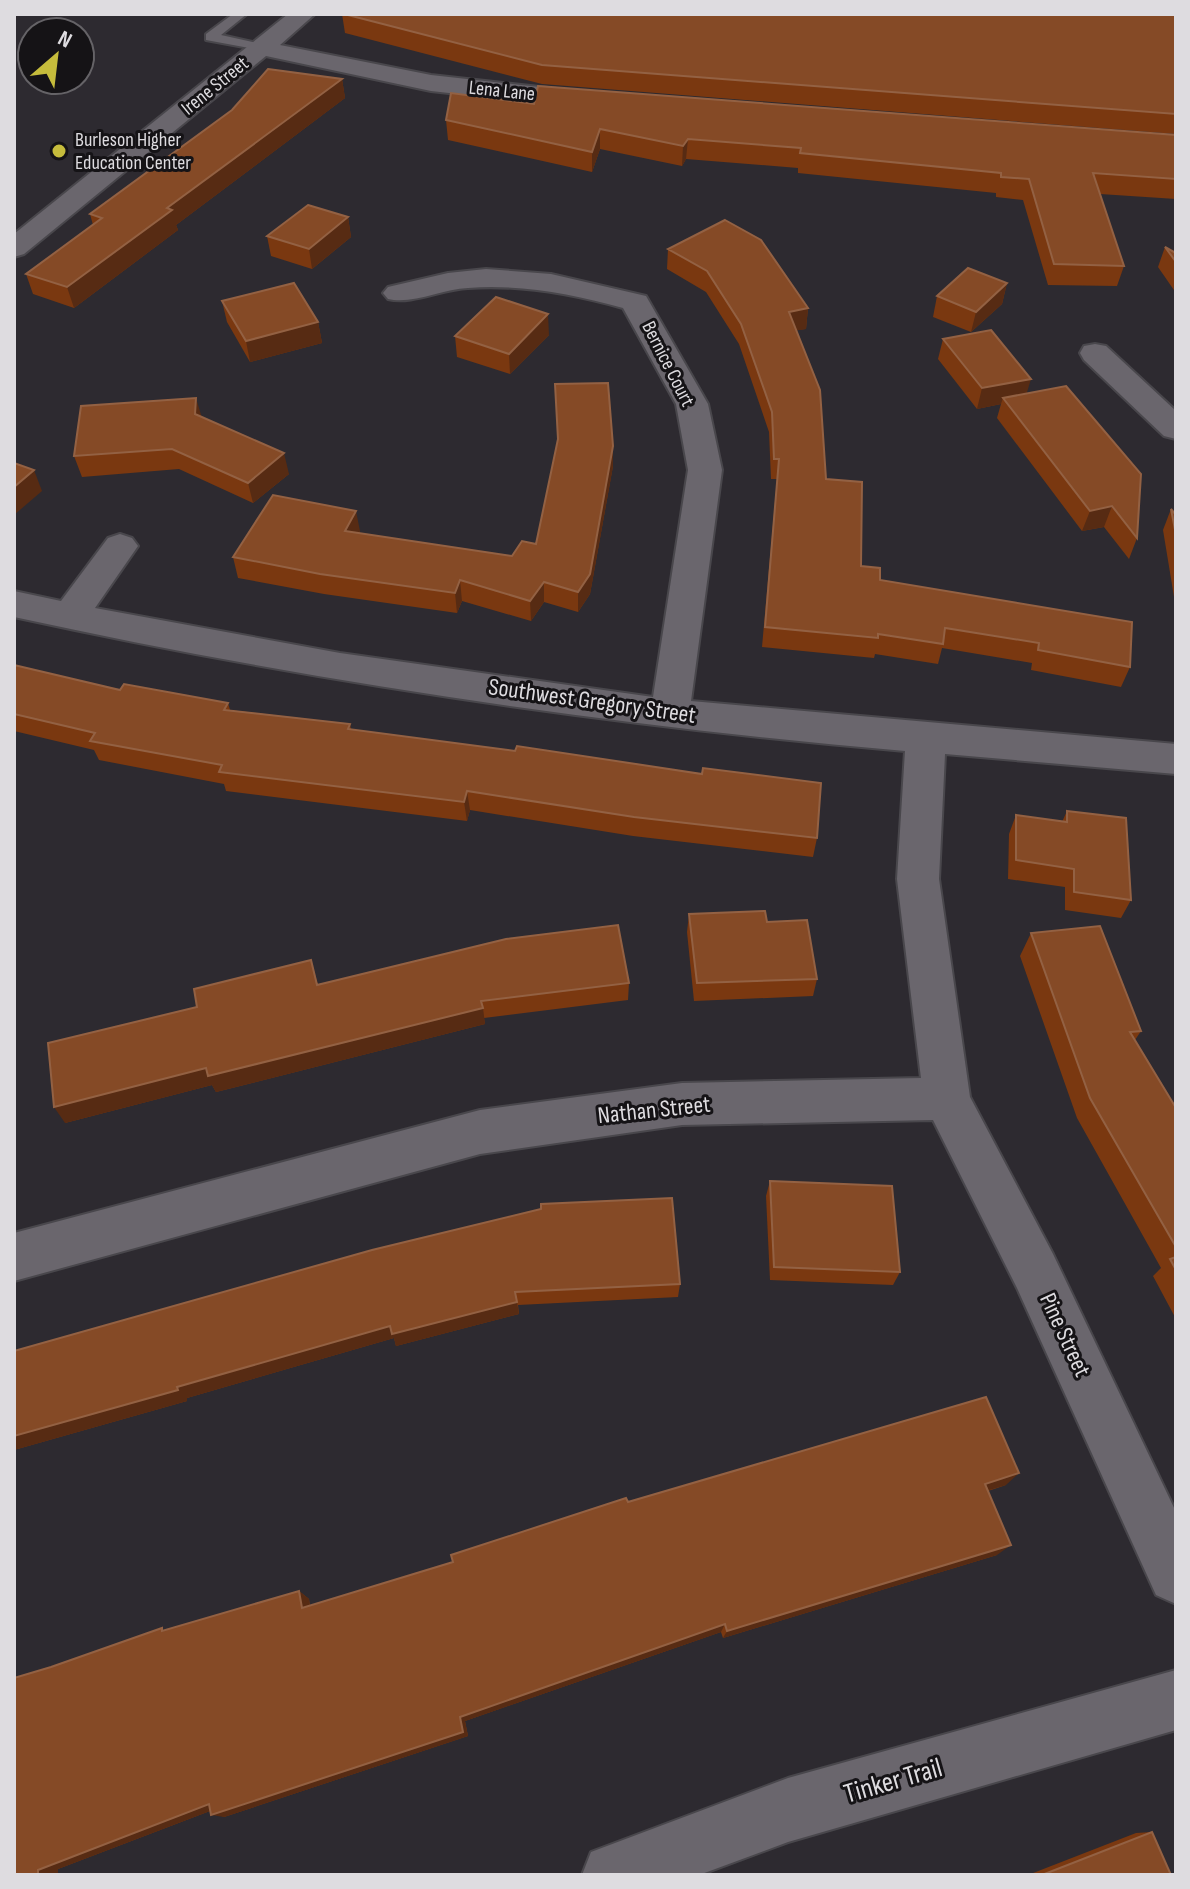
<svg xmlns="http://www.w3.org/2000/svg" width="1190" height="1889" font-family="'Sofia Sans Condensed',sans-serif">
  <style>
    .lines { fill: none; stroke-linecap: round; stroke-linejoin: round }
    .service-casing { stroke: #49474c; stroke-width: 4 }
    .minor-casing { stroke: #49474c; stroke-width: 4 }
    .service { fill: #6a666d; fill-rule: evenodd }
    .minor { fill: #6a666d; fill-rule: evenodd }
    .wall { fill: #7a3810 }
    .shaded-wall { fill: #572b13 }
    .building { fill: #854a26; stroke: #936143; stroke-width: 2 }
    .poi-dot { fill: #c6bc3c; stroke: #151316; stroke-width: 3 }
    .labels { text-anchor: middle; dominant-baseline: central; stroke-width: 6; stroke-linejoin: round; paint-order: stroke }
    .far-street-label { font-size: 20px; fill: #dedce0; stroke: #151316 }
    .far-poi-label { font-size: 20px; fill: #dedce0; stroke: #151316; text-anchor: start }
    .street-label { font-size: 24px; fill: #dedce0; stroke: #151316 }
    .near-street-label { font-size: 28px; fill: #dedce0; stroke: #151316 }
  </style>
  <rect width="100%" height="100%" fill="#2d2a30"/>
  <g class="lines">
    <defs>
      <path id="service" d="M233,14H247L221,35L266,45V51L206,40V34Z"/>
      <g id="minor">
        <path d="M288,14H315L280,45L431,75L594,93L603,96L607,101L603,106L594,109L431,91L266,56L24,254L14,257V234Z"/>
        <path d="M486,269L551,274L646,296L708,404L722,470L691,701L1176,744V774L945,754L939,879L970,1097L1053,1254L1176,1512V1604L1156,1595L1017,1288L933,1120L682,1125L480,1154L14,1281V1233L480,1110L682,1083L921,1078L897,879L905,751C605,725 308,681 14,617V591L61,601L108,538L120,534L132,538L138,546L95,608L340,653L653,697L688,470L676,404L623,308C573,294 520,284 468,288C442,289 412,305 388,299L383,293L388,287L448,273Z"/>
        <path d="M1095,344L1106,346L1176,411V439L1164,436L1084,360L1080,353L1084,346Z"/>
        <path d="M1176,1670V1730L788,1842L699,1875H582L591,1852L788,1778Z"/>
      </g>
    </defs>
    <use href="#service" class="service-casing"/>
    <use href="#minor" class="minor-casing"/>
    <use href="#service" class="service"/>
    <use href="#minor" class="minor"/>
  </g>
  <g class="wall">
    <path d="M342,14H1176V134L542,84L345,33Z"/>
    <path d="M342,79L345,98L176,225L178,230L74,308L33,294L26,274L93,225L90,214Z"/>
    <path d="M534,104L1176,135V199L1100,194L1124,266L1117,286L1048,285L1023,200L996,197V193L798,173V168L686,159L682,166L600,149L592,172L448,140L446,120Z"/>
    <path d="M348,217L351,237L312,269L271,256L267,236Z"/>
    <path d="M1165,247L1176,253V293L1158,267Z"/>
    <path d="M668,249L808,308L806,329L796,330L826,479L861,566L880,580L1130,667L1121,687L1031,670L1032,663L942,648L938,664L875,654L874,658L762,647L777,479H771L769,432L739,344L706,292L667,269Z"/>
    <path d="M1007,283L1002,304L971,332L933,317L937,296Z"/>
    <path d="M222,301L318,322L322,343L250,362L227,322Z"/>
    <path d="M549,335L510,374L457,357L455,336Z"/>
    <path d="M943,339L1027,393L1137,538L1129,559L1104,527L1082,531L997,418L1001,404L977,409L938,359Z"/>
    <path d="M555,384L613,466L590,594L578,612L544,602L531,621L462,601L457,613L324,594L238,578L233,557L360,531L359,533L512,556L536,544L558,442Z"/>
    <path d="M201,417L289,474L253,503L179,469L82,477L74,456Z"/>
    <path d="M1171,509L1176,515V609L1163,530Z"/>
    <path d="M14,665L120,690L228,703L230,710L350,724L351,729L817,838L813,857L633,836L470,810L467,821L226,791L224,784L99,760L94,750L14,731Z"/>
    <path d="M1067,811L1131,900L1121,918L1065,910V887L1008,879L1009,834L1016,815L1062,822Z"/>
    <path d="M689,914L767,922L817,979L813,996L694,1001L687,932Z"/>
    <path d="M1031,933L1141,1031L1135,1040L1176,1108V1319L1153,1276L1161,1268L1077,1118L1020,956Z"/>
    <path d="M311,960L318,985L629,983L628,1000L484,1018L485,1024L216,1092L212,1085L65,1123L197,1007Z"/>
    <path d="M770,1181L900,1272L893,1285L770,1280L766,1196Z"/>
    <path d="M372,1250L680,1284L678,1297L518,1305L519,1314L396,1346L394,1338L187,1398V1401L14,1450V1351Z"/>
    <path d="M1006,1485L988,1491L997,1555L723,1638L721,1632L465,1721L468,1736L224,1817L210,1811L58,1869V1873L52,1875L166,1630L299,1591L309,1599L310,1606L453,1562L628,1502Z"/>
    <path d="M1152,1832L1171,1875H1028L1136,1833Z"/>
  </g>
  <g class="shaded-wall">
    <path d="M342,79L345,98L176,225L178,230L74,308L67,287L167,208Z"/>
    <path d="M600,129V149L592,172V152Z"/>
    <path d="M688,139L686,159L682,166L683,146Z"/>
    <path d="M348,217L351,237L312,269L309,249Z"/>
    <path d="M1007,283L1002,304L971,332L976,312Z"/>
    <path d="M808,308L806,329L786,332L789,312Z"/>
    <path d="M548,314L549,335L510,374L509,354Z"/>
    <path d="M318,322L322,343L250,362L246,341Z"/>
    <path d="M1031,379L1025,399L1003,398L1001,404L977,409L982,388Z"/>
    <path d="M196,398L202,418L195,414Z"/>
    <path d="M613,446V466L590,594L578,612V592Z"/>
    <path d="M284,453L289,474L253,503L248,483Z"/>
    <path d="M34,470L42,491L14,515V487Z"/>
    <path d="M1112,506L1104,527L1082,531L1090,511Z"/>
    <path d="M356,511L360,531L349,551L345,531Z"/>
    <path d="M460,580L462,601L457,613L455,593Z"/>
    <path d="M544,582V602L531,621L530,601Z"/>
    <path d="M467,791L470,810L467,821L464,802Z"/>
    <path d="M483,1008L485,1024L216,1092L212,1085L65,1123L54,1107L206,1068Z"/>
    <path d="M517,1302L519,1314L396,1346L394,1338L187,1398V1401L14,1450V1436L177,1387L390,1326Z"/>
    <path d="M1019,1473L1006,1485L973,1495L985,1484Z"/>
    <path d="M1011,1545L997,1555L723,1638L727,1631Z"/>
    <path d="M299,1591L309,1599L311,1616L302,1608Z"/>
    <path d="M725,1624L721,1632L465,1721L468,1736L224,1817L211,1815L460,1717Z"/>
    <path d="M209,1804L223,1806L58,1869V1873L52,1875H35L38,1870Z"/>
  </g>
  <g class="building">
    <path d="M344,14H1176V114L542,65Z"/>
    <path d="M268,69L342,79L167,208L172,210L67,287L26,274L102,218L90,214L232,110Z"/>
    <path d="M538,86L1176,135V179L1093,173L1124,266L1054,264L1029,179L1001,177V173L800,153L801,148L688,139L683,146L600,129L592,152L446,120L451,93L534,104Z"/>
    <path d="M308,205L348,217L309,249L267,236Z"/>
    <path d="M725,220L761,240L808,308L789,312L820,390L826,479L862,482L861,566L880,568V580L1132,622L1130,667L1038,650L1039,643L945,628L943,644L878,634V638L765,627L779,459H774L772,412L741,324L707,271L668,249Z"/>
    <path d="M1165,247L1176,253V262Z"/>
    <path d="M968,268L1007,283L976,312L937,296Z"/>
    <path d="M294,283L318,322L246,341L222,301Z"/>
    <path d="M496,297L548,314L509,354L455,336Z"/>
    <path d="M991,330L1031,379L982,388L943,339Z"/>
    <path d="M608,383L613,446L590,574L578,592L544,582L530,601L460,580L455,593L320,574L233,557L273,495L356,511L345,531L512,556L522,541L536,544L558,439L555,384Z"/>
    <path d="M1066,386L1141,474L1137,538L1112,506L1090,511L1003,398Z"/>
    <path d="M196,398L195,414L284,453L248,483L172,449L74,456L81,406Z"/>
    <path d="M14,463L34,470L14,487Z"/>
    <path d="M1171,509L1176,515V535Z"/>
    <path d="M14,665L120,690L124,684L228,703L224,710L350,724L348,729L515,751L517,746L702,774L703,768L821,783L817,838L634,817L467,791L464,802L219,772L222,765L90,741L95,733L14,714Z"/>
    <path d="M1067,811L1126,818L1131,900L1074,892V869L1016,860V815L1067,822Z"/>
    <path d="M765,911L767,922L807,920L817,979L697,983L689,914Z"/>
    <path d="M618,925L629,983L481,1001L483,1008L208,1076L206,1068L54,1107L48,1043L197,1007L194,989L311,960L317,985L506,939Z"/>
    <path d="M1100,926L1141,1031L1130,1032L1176,1108V1247L1090,1098L1031,933Z"/>
    <path d="M770,1181L892,1186L900,1272L774,1267Z"/>
    <path d="M672,1198L680,1284L515,1292L517,1302L392,1334L390,1326L177,1387L178,1390L14,1436V1351L372,1250L541,1209V1204Z"/>
    <path d="M1176,1257V1270L1170,1259Z"/>
    <path d="M986,1397L1019,1473L985,1484L1011,1545L727,1631L725,1624L460,1717L463,1732L211,1815L209,1804L38,1870V1874L14,1875V1678L51,1667L162,1628V1631L299,1591L302,1608L453,1562L451,1555L626,1498L628,1502Z"/>
    <path d="M1152,1832L1171,1875H1042Z"/>
  </g>
  <circle class="poi-dot" cx="59" cy="151" r="8"/>
  <g class="labels">
    <g class="far-street-label">
      <text transform="translate(215 86) rotate(-39)">Irene Street</text>
      <text transform="translate(502 91) rotate(6)">Lena Lane</text>
      <text transform="translate(668 364) rotate(63)">Bernice Court</text>
    </g>
    <g class="far-poi-label">
      <text x="75" y="140">Burleson Higher<tspan x="75" dy="23">Education Center</tspan></text>
    </g>
    <g class="street-label">
      <text transform="translate(592 701) rotate(8)">Southwest Gregory Street</text>
      <text transform="translate(654 1110) rotate(-6)">Nathan Street</text>
      <text transform="translate(1065 1335) rotate(65)">Pine Street</text>
    </g>
    <g class="near-street-label">
      <text transform="translate(893 1781) rotate(-16)">Tinker Trail</text>
    </g>
  </g>
  <rect width="1190" height="1889" fill="none" stroke="#dedce0" stroke-width="32"/>
  <g transform="translate(56 56) rotate(28)"><circle r="38" fill="#151316" stroke="#656367" stroke-width="2"/>
  <path d="M0-6L14 30L0 20L-14 30Z" fill="#c6bc3c"/>
  <text y="-12" font-size="22" font-weight="bold" text-anchor="middle" fill="#dedce0">N</text>
  </g>
</svg>
